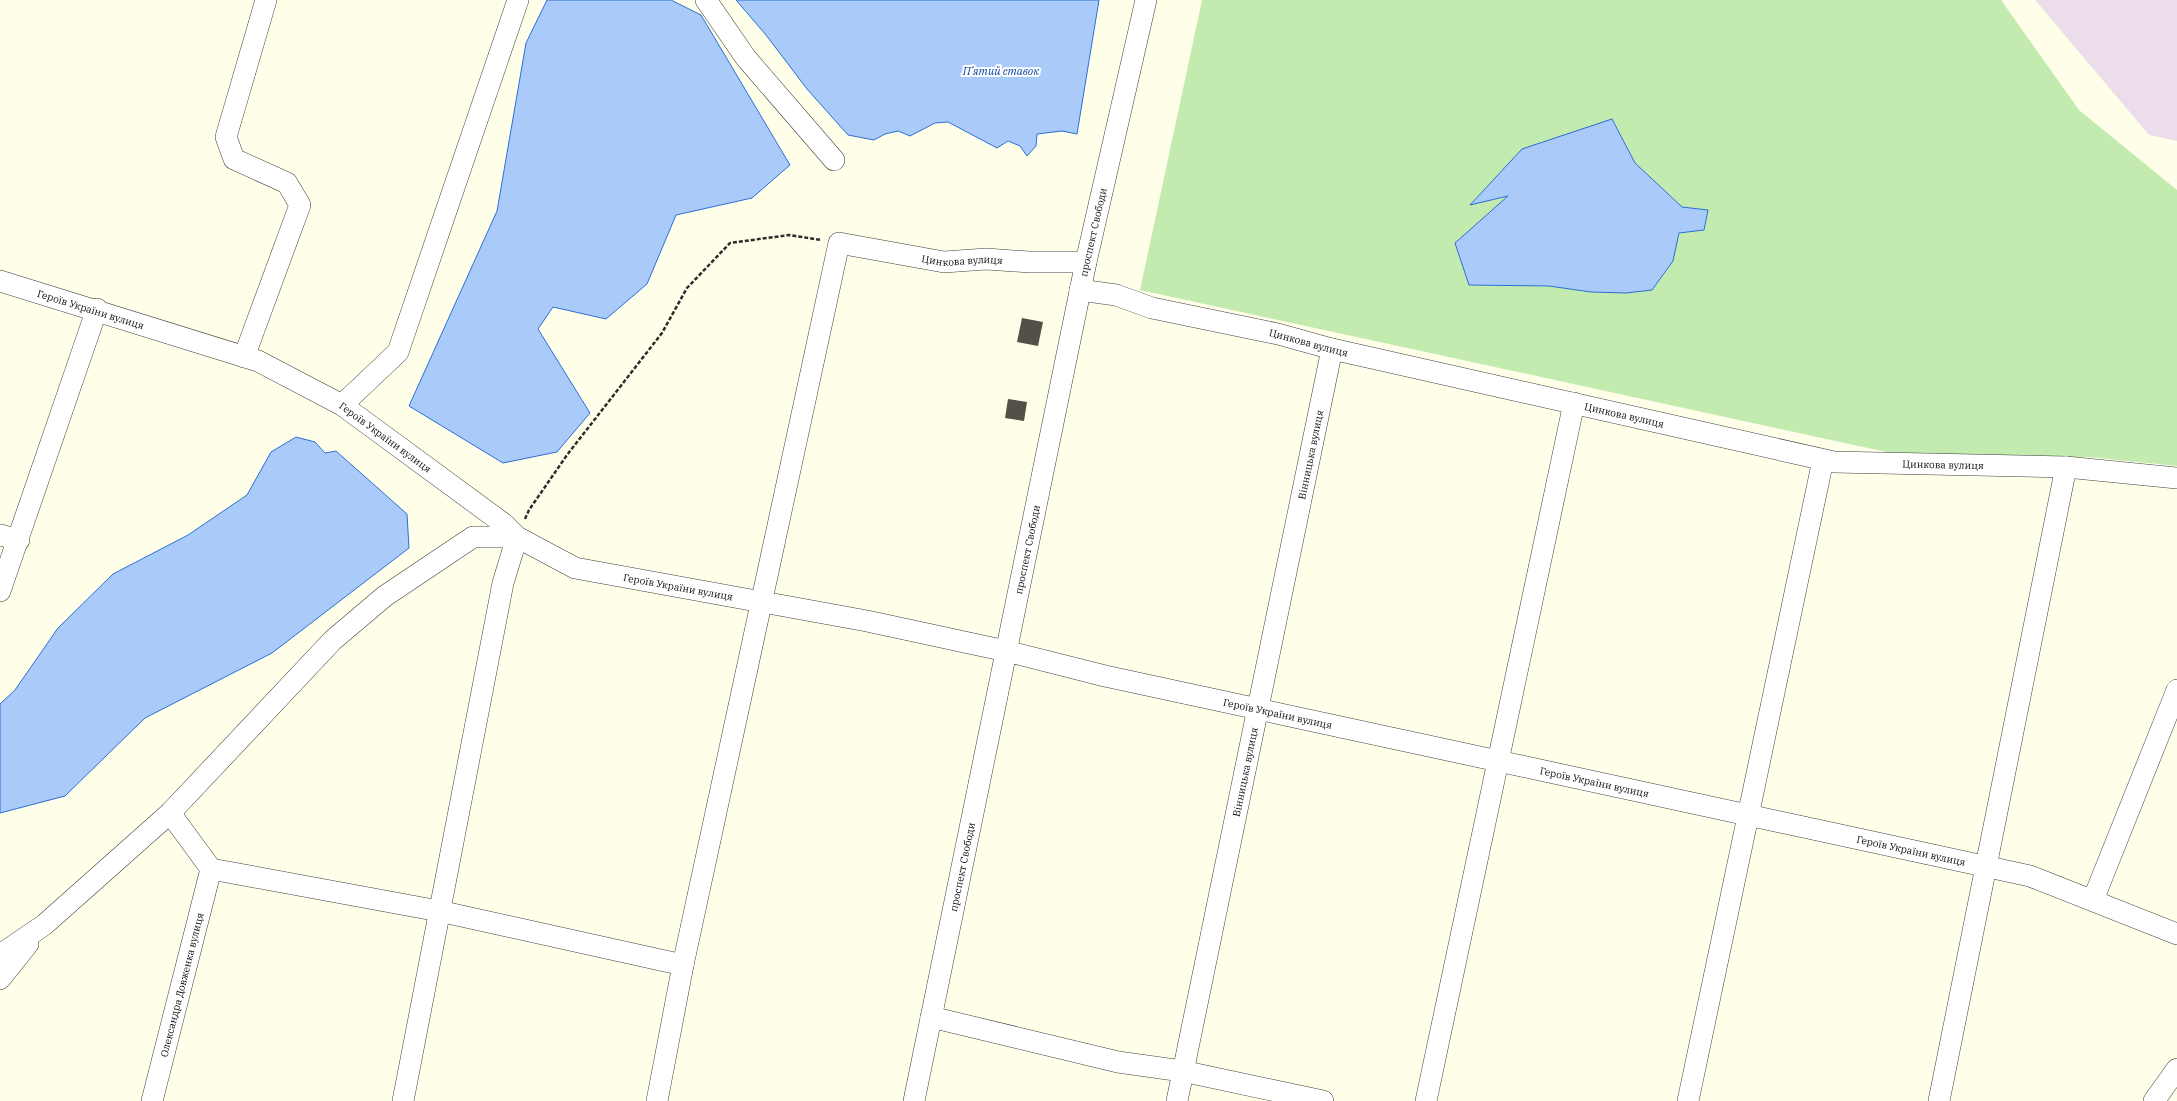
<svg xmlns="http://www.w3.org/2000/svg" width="2177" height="1101" font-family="'IBM Plex Serif',serif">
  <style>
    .industrial { fill: #ebdeea }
    .green { fill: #c3ebb0 }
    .water { fill: #aacbfa; stroke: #2c6ed6 }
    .building { fill: #544f47 }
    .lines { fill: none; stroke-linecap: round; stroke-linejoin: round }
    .minor-casing { stroke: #3e3e3e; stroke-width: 22 }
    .path { stroke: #2d2d2d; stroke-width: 2.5; stroke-dasharray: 4 2; stroke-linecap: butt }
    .minor { stroke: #fff; stroke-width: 21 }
    .labels { text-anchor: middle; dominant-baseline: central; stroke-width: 4; stroke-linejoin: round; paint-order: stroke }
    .street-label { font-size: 10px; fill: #0b0b0b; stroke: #fff }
    .water-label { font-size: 11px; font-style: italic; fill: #0d42a4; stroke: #fff }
  </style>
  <rect width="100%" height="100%" fill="#ffffe9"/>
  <path class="industrial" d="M2035,0H2177V141L2149,135Z"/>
  <path class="green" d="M1202,0H2001L2079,110L2177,190V466L2088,457L1946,465L1140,290Z"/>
  <g class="water">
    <path d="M547,0H671L701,15L790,165L752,198L676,215L647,284L606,319L553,307L538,329L590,413L557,452L503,463L409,406L497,211L526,43Z"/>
    <path d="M736,0H1099L1077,134L1062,131L1037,134L1036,146L1027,156L1020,146L1008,141L997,148L948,122L935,123L910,136L898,131L885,134L874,140L848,135L807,89L766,35Z"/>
    <path d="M1612,119L1635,163L1682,207L1708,210L1704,230L1679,233L1673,261L1652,290L1626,293L1591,292L1549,286L1469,285L1455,243L1508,196L1470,205L1522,149Z"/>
    <path d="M296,437L315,442L325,453L336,451L407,514L409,548L272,653L145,718L65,796L0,813V704L15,690L58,628L113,574L188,535L247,495L271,452Z"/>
  </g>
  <g class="building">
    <path d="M1022,318L1043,322L1038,346L1017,342Z"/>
    <path d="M1008,399L1027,402L1024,421L1005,418Z"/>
  </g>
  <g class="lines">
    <defs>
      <g id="minor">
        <path d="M706,0L746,58L834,160"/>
        <path id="s1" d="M0,281L258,361L342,405L504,524L517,537L575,568L867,621L1006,651L1105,676L2030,876L2177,934"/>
        <path id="s2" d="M1080,290L1116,295L1152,308L1278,334L1332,349L1834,462L2066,467L2177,478"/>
        <path d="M244,357L300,205L287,183L234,159L226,137L266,0"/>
        <path d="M342,405L398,352L518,0"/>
        <path d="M0,535L19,540"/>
        <path d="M0,591L97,309"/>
        <path d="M170,813L211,869L439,911L683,965"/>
        <path d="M2093,900L2177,690"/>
        <path d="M0,955L44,925L170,813L333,640L385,596L473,537H517L503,583L403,1101"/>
        <path d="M0,979L28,944"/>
        <path d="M931,1017L1118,1062L1182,1071L1323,1101"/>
        <path id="s3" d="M152,1101L211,869"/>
        <path id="s4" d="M657,1101L683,965L839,243L944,262L986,259L1029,262H1086"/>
        <path id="s5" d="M914,1101L1086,262L1146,0"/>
        <path id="s6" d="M1177,1101L1332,349"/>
        <path d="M1426,1101L1574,403"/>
        <path d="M1688,1101L1823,460"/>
        <path d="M1939,1101L2066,467"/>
        <path d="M2154,1101L2177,1069"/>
      </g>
    </defs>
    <use href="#minor" class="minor-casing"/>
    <path class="path" d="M525,519L529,510L567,455L662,333L687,288L730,243L789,235L821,240"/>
    <use href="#minor" class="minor"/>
  </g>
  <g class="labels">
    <g class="street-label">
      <text stroke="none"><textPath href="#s5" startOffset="887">проспект Свободи</textPath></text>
      <text stroke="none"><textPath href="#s4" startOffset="1002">Цинкова вулиця</textPath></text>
      <text stroke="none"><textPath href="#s1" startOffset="95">Героїв України вулиця</textPath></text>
      <text stroke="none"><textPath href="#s2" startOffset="235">Цинкова вулиця</textPath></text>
      <text stroke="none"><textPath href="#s2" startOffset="559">Цинкова вулиця</textPath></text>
      <text stroke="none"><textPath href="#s1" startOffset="419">Героїв України вулиця</textPath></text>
      <text stroke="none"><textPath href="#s6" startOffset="660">Вінницька вулиця</textPath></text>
      <text stroke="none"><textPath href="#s2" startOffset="883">Цинкова вулиця</textPath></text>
      <text stroke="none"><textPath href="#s5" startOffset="563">проспект Свободи</textPath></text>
      <text stroke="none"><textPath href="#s1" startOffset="755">Героїв України вулиця</textPath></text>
      <text stroke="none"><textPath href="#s1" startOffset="1368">Героїв України вулиця</textPath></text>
      <text stroke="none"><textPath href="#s6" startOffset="336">Вінницька вулиця</textPath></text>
      <text stroke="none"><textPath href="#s1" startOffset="1692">Героїв України вулиця</textPath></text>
      <text stroke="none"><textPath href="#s1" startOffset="2016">Героїв України вулиця</textPath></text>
      <text stroke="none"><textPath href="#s5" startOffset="239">проспект Свободи</textPath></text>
      <text stroke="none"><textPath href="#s3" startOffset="120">Олександра Довженка вулиця</textPath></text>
    </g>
    <g class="water-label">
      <text x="1001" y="71">П’ятий ставок</text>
    </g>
  </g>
</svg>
